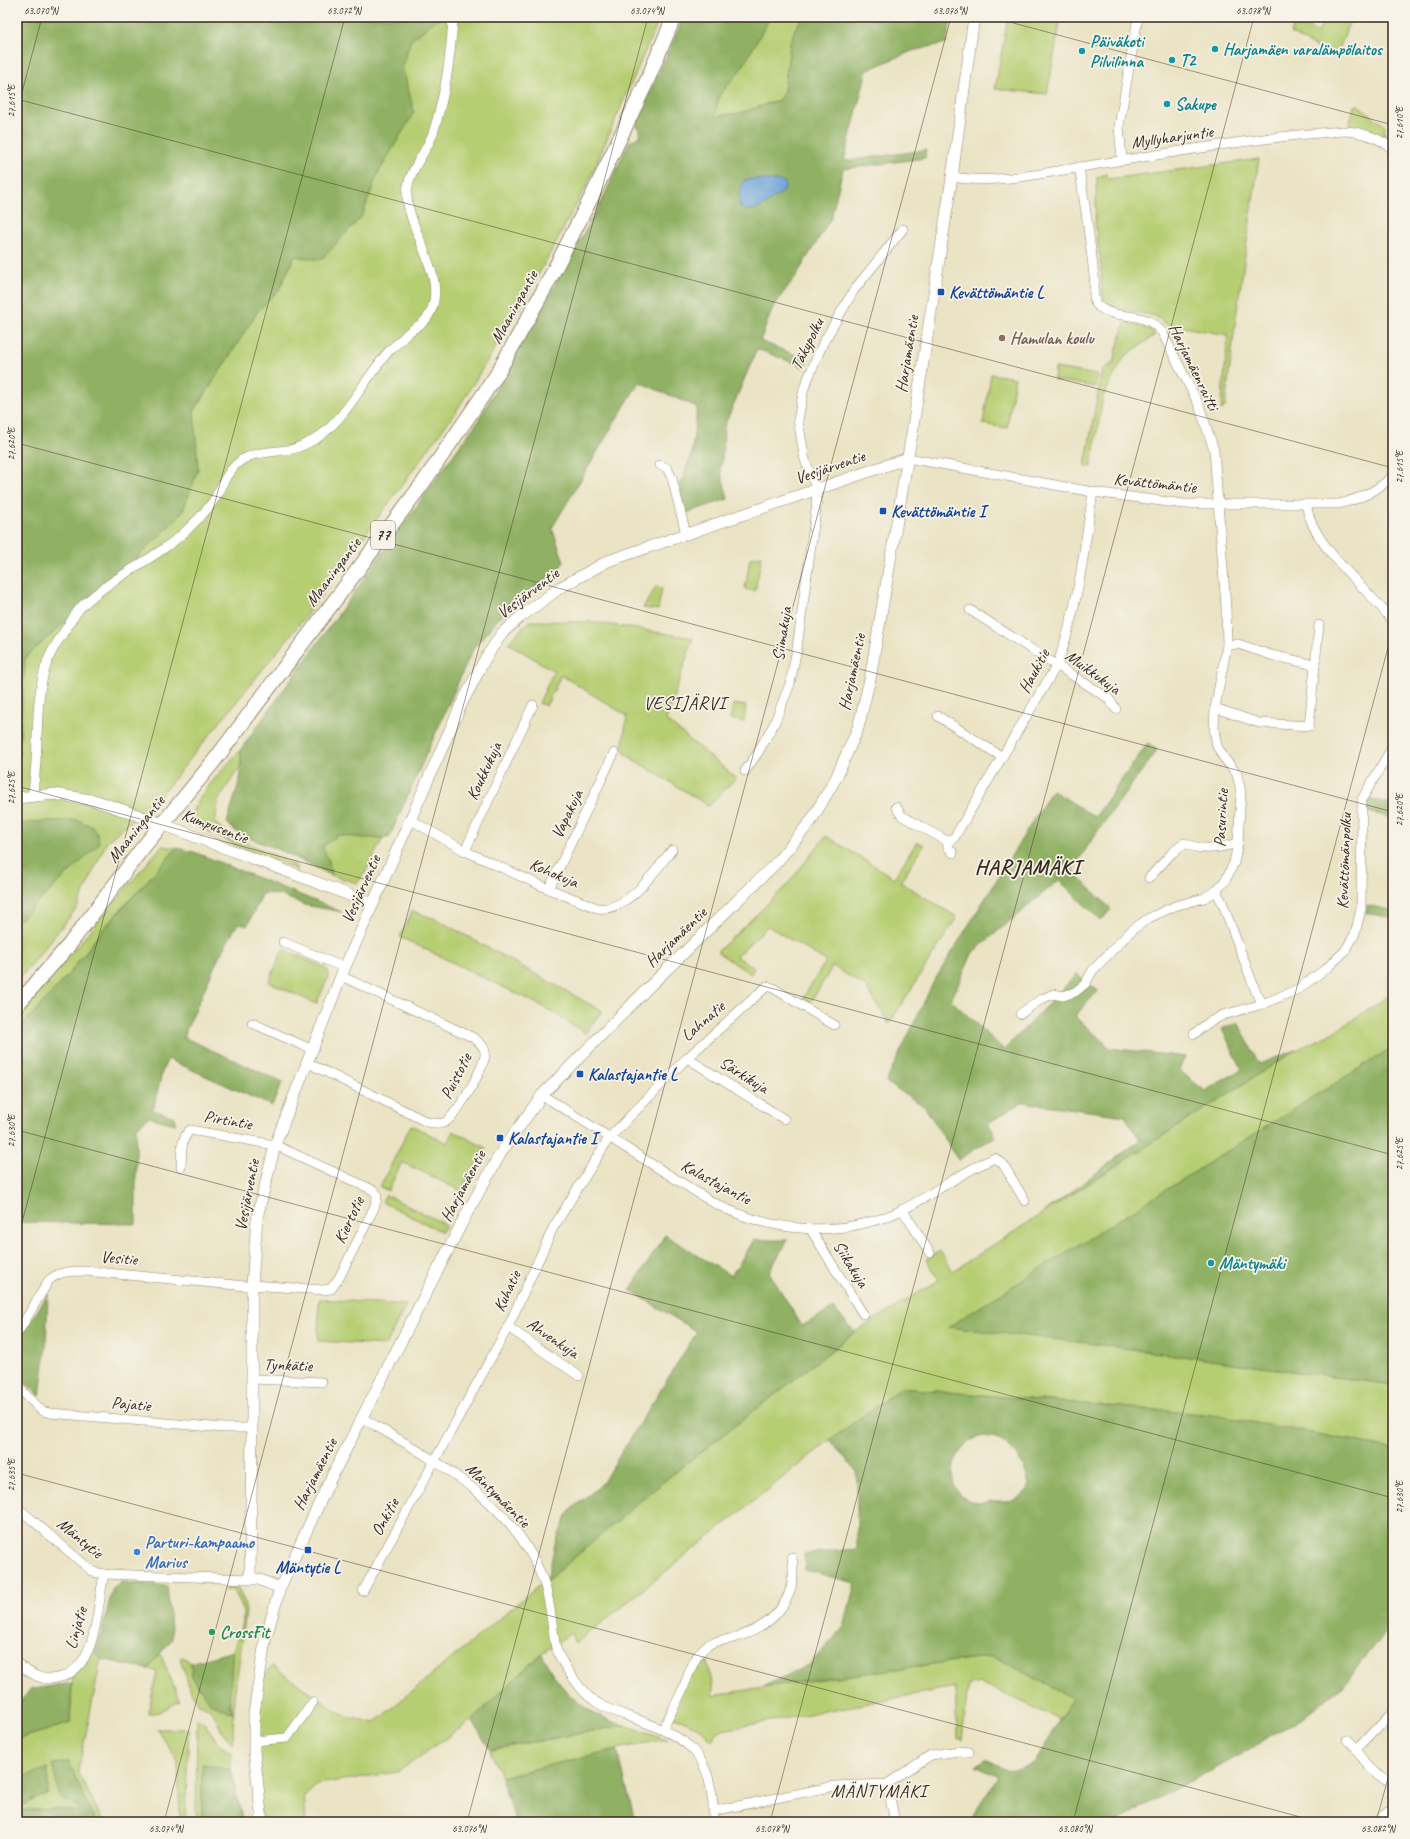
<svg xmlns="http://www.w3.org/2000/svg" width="1410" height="1839" font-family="Caveat,sans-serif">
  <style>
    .green { fill: #b6ce72; stroke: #787c48 }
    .forest { fill: #90b164; stroke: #666e41; fill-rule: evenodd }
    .water { fill: #6ba1d8; stroke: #53667b }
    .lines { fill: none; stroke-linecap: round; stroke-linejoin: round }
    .minor-casing { stroke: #928671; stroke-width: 10 }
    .tertiary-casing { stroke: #928671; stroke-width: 12 }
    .primary-casing { stroke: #928671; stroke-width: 16 }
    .minor { stroke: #fff; stroke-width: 9 }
    .tertiary { stroke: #fff; stroke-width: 11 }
    .primary { stroke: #fff; stroke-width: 14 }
    .ticks { fill: none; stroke: #3b2a1e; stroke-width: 1; stroke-opacity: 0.45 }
    .culture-dot { fill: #0f9aa8; stroke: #f7f3e8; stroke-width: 1.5 }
    .transit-dot { fill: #1a4fb4; stroke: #f7f3e8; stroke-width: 1.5 }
    .education-dot { fill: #8d6e63; stroke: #f7f3e8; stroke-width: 1.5 }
    .shop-dot { fill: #3f7fe0; stroke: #f7f3e8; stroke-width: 1.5 }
    .leisure-dot { fill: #2e9e5b; stroke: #f7f3e8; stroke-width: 1.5 }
    .labels { text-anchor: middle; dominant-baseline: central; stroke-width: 3.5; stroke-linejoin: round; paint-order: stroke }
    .shield { fill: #f7f3e8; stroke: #73665b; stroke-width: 1 }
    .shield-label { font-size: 16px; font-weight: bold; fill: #3b2a1e }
    .culture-label { font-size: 17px; font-weight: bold; fill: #0d838f; stroke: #f7f3e8; text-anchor: start }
    .street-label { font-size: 17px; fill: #3b2a1e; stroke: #f7f3e8 }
    .transit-label { font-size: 17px; font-weight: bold; fill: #164399; stroke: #f7f3e8; text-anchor: start }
    .education-label { font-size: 17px; font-weight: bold; fill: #785e54; stroke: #f7f3e8; text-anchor: start }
    .shop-label { font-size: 17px; font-weight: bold; fill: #366cbe; stroke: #f7f3e8; text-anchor: start }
    .leisure-label { font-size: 17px; font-weight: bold; fill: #27864d; stroke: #f7f3e8; text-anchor: start }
    .neighbourhood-label { font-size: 18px; letter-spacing: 1px; fill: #3b2a1e; stroke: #f7f3e8 }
    .district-label { font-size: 21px; font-weight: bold; letter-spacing: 1px; fill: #3b2a1e; stroke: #f7f3e8 }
    .neatline { fill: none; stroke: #3b2a1e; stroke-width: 1.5 }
    .ticks-label { font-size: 10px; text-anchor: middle; fill: #3b2a1e }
  </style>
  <rect width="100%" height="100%" fill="#f7f3e8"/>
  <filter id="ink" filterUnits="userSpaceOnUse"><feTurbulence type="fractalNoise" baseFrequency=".025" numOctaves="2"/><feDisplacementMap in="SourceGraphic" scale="8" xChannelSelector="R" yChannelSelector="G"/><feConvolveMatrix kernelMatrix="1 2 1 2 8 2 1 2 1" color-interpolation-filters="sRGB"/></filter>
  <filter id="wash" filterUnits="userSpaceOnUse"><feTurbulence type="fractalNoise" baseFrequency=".012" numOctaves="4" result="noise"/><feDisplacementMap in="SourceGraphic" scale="16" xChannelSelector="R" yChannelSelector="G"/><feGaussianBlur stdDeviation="0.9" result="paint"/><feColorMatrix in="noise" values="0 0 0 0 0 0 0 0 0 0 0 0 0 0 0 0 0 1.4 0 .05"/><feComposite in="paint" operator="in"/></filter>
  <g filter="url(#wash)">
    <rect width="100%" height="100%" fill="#eae3c4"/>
    <g class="green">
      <path d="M440,17H660L587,185L525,299L457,410L302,621L156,801L107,841L77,908L17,982V922L99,844L78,820L32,822L17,825V781L25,658L161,535L198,469L194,412L258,311L279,290L295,256L362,216L377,175L414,112L402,66L411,39Z"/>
      <path d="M770,17H803L795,29L790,44L784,91L779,100L740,113L715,116L719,96L743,66Z"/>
      <path d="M1008,17H1061L1047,94L995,89Z"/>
      <path d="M1328,17H1351L1336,58L1290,33L1298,19L1317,33Z"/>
      <path d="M1358,105L1385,126L1384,137L1349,126L1354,106Z"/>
      <path d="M1259,159L1236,317L1225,407L1221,410L1228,335L1166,324L1155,316L1110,306L1103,299L1100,259L1095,223L1097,177L1107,174L1108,179Z"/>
      <path d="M1127,322L1152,330L1155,335L1124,357L1103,397L1091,467L1085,466L1102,370L1113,363L1124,324Z"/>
      <path d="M1055,368L1097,375L1095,387L1054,380Z"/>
      <path d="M991,374L1015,378L1007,428L983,424Z"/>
      <path d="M762,556L755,591L745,589L750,558Z"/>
      <path d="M656,587L662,588L658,610L643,608Z"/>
      <path d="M529,621L593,622L693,638L666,720L736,778L709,806L628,756L622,749L627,716L561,675L546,706L539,703L554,671L508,643Z"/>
      <path d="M733,704L746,706L744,722L730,719Z"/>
      <path d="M241,749V765L219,799L215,823L227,833L295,865L297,870L234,844L190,822C189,803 228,765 241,749Z"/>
      <path d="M338,835L383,838L365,873L357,883L331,875L329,861L322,847Z"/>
      <path d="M826,836L894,878L917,842L924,845L900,882L957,917L889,1024L866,987L833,966L810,1003L803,998L826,961L768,926L736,956L754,968L751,974L717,952L786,886Z"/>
      <path d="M162,846L177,848L103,929L69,974L17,1031V1017Z"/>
      <path d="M412,911L436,919L602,1011L585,1033L544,1007L400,937Z"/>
      <path d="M283,949L326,968L328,971V978L316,1004L269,982Z"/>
      <path d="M1393,993V1047L949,1327L1088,1343L1393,1385V1448L1212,1415L901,1388L830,1440L575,1644L571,1633L542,1653L472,1720L398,1772L317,1784L304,1796L306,1822H262L254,1751L259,1684L272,1666L341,1714L374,1723L669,1477L855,1332L939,1280L926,1259L940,1251L953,1271L1296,1050L1333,1033Z"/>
      <path d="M411,1125L447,1143L453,1131L486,1148L461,1191L402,1162L388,1191L380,1187Z"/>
      <path d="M386,1195L446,1225L442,1232L382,1202Z"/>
      <path d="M319,1299L406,1305L386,1345L318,1341Z"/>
      <path d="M228,1586L237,1587L244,1601L246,1612L234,1697L233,1744L222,1732L216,1718L210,1709L199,1704L191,1692L180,1658L183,1657L191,1663L192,1677L201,1689L233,1713C226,1695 229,1669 233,1651C235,1640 243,1630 243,1619C244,1608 239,1599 233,1590H225Z"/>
      <path d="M96,1626V1654L101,1659L78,1772L103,1822H95L93,1815L76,1805L79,1812L57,1809L22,1810L17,1821V1738L25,1737L70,1723L73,1671Z"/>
      <path d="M160,1653L180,1701L159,1712L148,1714L157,1671L148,1669Z"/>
      <path d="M993,1656L1072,1698L1060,1720L981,1683L968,1685L962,1740L957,1738L955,1687L717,1731L712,1740C698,1727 688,1720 669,1716L693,1664L708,1662L714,1696L762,1687Z"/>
      <path d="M197,1719L203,1721L219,1744L231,1753V1770L202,1764V1822H196Z"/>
      <path d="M625,1725L667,1739L617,1749L501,1777L490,1750Z"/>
      <path d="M157,1729H189L185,1822H180L178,1761Z"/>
    </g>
    <g class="forest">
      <path d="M17,17H440L411,40L402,66L414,112L377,175L362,216L321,260L294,256L279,290L258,311L194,411L198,469L183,511L161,535L25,658L17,781Z"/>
      <path d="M684,17H770L743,66L719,96L715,116L740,113L779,100L784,91L790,44L795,29L803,17H952L946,43L912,51L867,70L844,161L926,150L925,158L843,169L831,218L796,276L774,305L760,341L808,360L804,367L757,349L724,427L722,461L720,468L728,499L686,513L678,492L692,452L697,407L639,382L552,528L564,562L556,572L526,593L506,610L473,649L389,838H363L338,835L322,847L329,861L331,875C313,866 295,857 277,849C261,842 239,837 227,823L241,775V749L478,421L602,201L629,142L639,137L640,133L636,122Z"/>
      <path d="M1148,743L1157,750L1099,829L1072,870L1111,909L1101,921L1059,880L973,952L951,1000L1004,1050L1077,974L1098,991L1075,1016L1110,1048L1185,1057L1179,1070L1205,1091L1242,1069L1222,1029L1238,1022L1259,1064L1296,1050L1043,1213L1140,1140L1125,1116L1023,1102L988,1123L996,1136L958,1160L925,1107L886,1082L933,983L1052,790L1095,817Z"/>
      <path d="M1368,799L1393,804V818L1368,812Z"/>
      <path d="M78,820C93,827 97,827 99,844L17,922V825L32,822Z"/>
      <path d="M177,848L194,852L342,912L305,905L280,895L263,893L247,926L238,923L218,959L183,1037L282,1082L272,1106L168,1059L163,1069L153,1110L175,1117V1124L149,1117L136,1128V1224L17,1222V1031L69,974L103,930Z"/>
      <path d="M1367,905L1393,911V918L1366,913Z"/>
      <path d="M1393,1047V1385L1088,1343L948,1327Z"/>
      <path d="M665,1235L731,1276L754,1240H788L769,1272L802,1326L833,1308L855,1332L669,1477L547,1581L555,1544L569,1511L601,1485L697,1332L630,1290Z"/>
      <path d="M48,1294L46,1346L40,1396L17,1376V1344Z"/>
      <path d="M901,1388L1212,1415L1393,1448V1624L1338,1690L1301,1719L1217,1768L1182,1785L1117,1822H973L974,1814L998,1777L976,1766L986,1759L1011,1771L1035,1763L1072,1698L993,1656L762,1687L809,1665L844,1627L855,1583L805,1570L804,1554L857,1549V1472L830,1440ZM983,1436C989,1437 997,1437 1001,1440C1017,1450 1028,1471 1029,1488C1018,1502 1011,1501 994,1501C989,1501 984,1503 979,1503C944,1498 947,1460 969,1442C972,1439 979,1438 983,1436Z"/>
      <path d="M122,1582L167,1586L172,1639L148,1669L101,1659L96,1654L112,1591L115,1586Z"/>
      <path d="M233,1651L229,1704L233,1713L210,1703L192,1677L191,1663Z"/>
      <path d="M542,1653C555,1687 588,1718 625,1725L490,1750L472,1720Z"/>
      <path d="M72,1683L70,1723L25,1737L17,1738V1705L32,1688L34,1689Z"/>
      <path d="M617,1749L635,1822H516L501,1777Z"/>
      <path d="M69,1762L95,1822H17L22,1810L57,1809L79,1812L76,1805L60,1798L52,1764Z"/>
      <path d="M202,1764L231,1770L243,1822H202Z"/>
      <path d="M48,1768V1793L25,1804L17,1805V1779Z"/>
    </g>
    <path class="water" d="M754,179L780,181L786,183L784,191L760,208L746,211L740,207L739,194L744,180Z"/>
  </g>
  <g filter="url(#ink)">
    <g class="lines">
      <defs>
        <g id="minor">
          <path d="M1122,160L1119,126L1138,17"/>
          <path d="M952,177C999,185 1047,172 1093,165C1176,152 1259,137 1343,131C1359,131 1382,138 1393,150"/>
          <path d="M908,458L1093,492L1184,504H1339C1362,498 1375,492 1393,476"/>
          <path d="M660,465L667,468L672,478L686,534"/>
          <path d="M1306,505C1315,551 1366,585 1393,622"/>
          <path d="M970,610L1108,698L1116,709"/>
          <path d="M1227,645L1238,644L1271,655L1315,665"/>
          <path d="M1215,708L1259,723L1309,726L1319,625"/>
          <path d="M938,716L1002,757"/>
          <path d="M745,771L757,754L774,724L790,684L797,648L816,509L817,490L805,460L798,420L804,388L823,343L854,290L903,229"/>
          <path d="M32,796C41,753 32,700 48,660C52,649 59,640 65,630C71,622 75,613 82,606C114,575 157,559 189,528C198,519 209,509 215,498C222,486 227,471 239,462C252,452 272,452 287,450C294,450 303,445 310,442C342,427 365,377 390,350C396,345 402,339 408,333C414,328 423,324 427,318C452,282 409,234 407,196C406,173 426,154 433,133C445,96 451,56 453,17"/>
          <path d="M896,807L902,816L947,841"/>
          <path d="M411,820L465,851L549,889L597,908C627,913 655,871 672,850"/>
          <path d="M947,841L954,838L1057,665C1078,610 1084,550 1093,492"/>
          <path d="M947,841L948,847L953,853"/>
          <path d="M465,851L533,705"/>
          <path d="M1149,878L1172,853L1184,843C1205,852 1217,848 1238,843"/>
          <path d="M549,889L614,753"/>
          <path d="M1216,891L1222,902L1256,992L1263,1004"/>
          <path d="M283,942L345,968"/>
          <path d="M1020,1014L1040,1000L1053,994L1063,996L1075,992L1085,984L1093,970L1132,930L1149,918L1175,906L1204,898L1216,891L1225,881L1234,863L1238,843L1241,792L1237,774L1224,758L1217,746L1214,730L1215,708L1227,645L1226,607L1214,450L1199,405L1162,332C1142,308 1120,322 1099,307C1090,300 1096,286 1094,276C1090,239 1085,203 1079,167"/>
          <path d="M252,1023L311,1049"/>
          <path d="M1194,1034L1208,1023L1223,1015L1263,1004L1298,989L1327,968L1345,951L1355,934L1361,909L1362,799L1393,746"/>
          <path d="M687,1058L784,1119"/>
          <path d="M306,1062L427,1122C432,1123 438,1124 443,1123C455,1120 486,1065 485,1053C485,1046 478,1042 474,1038L341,976"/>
          <path d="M542,1095L712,1202C771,1233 841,1239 902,1210C934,1194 962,1171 995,1158L1003,1164L1025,1201"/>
          <path d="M902,1209L930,1253"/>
          <path d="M811,1230L863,1314"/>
          <path d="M508,1327L579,1376"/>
          <path d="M17,1334L49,1280C60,1271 72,1271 85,1271L246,1286L252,1285L323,1290L331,1289L339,1278L374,1208C376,1201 380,1195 373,1190L275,1145L190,1130C180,1139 182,1154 181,1167"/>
          <path d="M252,1379L322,1382"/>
          <path d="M17,1386L42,1411L50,1413L224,1428H252"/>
          <path d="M362,1418C431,1458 517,1502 544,1583C550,1599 551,1619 554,1636C555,1641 555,1647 557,1651C562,1663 572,1677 580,1687C592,1703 609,1710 628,1716C691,1739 712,1751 714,1822"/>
          <path d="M17,1507L93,1572L104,1574L250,1579"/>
          <path d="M363,1591L508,1327L553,1228L609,1138L687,1058L767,986L773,988L834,1025"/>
          <path d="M17,1663C31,1674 42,1683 61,1677C98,1667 97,1605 104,1574"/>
          <path d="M663,1729C669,1716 676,1704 682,1691C688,1677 692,1661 702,1650C710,1641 719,1641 730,1639C771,1629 799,1601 792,1557"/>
          <path d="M254,1741L287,1738L313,1702"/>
          <path d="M1346,1742L1393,1787"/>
          <path d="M1356,1752L1393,1713"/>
          <path d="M887,1784L895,1822"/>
          <path d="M713,1811L835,1786L887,1784L931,1755L959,1751L969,1752"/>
          <path d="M1378,1822L1393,1807"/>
        </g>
        <g id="tertiary">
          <path d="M17,798L54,794L97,801L162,824L373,904"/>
          <path d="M280,1588L258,1579H250L252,1428V1285L257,1218L275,1145L341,976L461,705L485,659L502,633L519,618L561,587L608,561L908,458"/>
          <path d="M262,1822L254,1751V1713L265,1641L280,1588L331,1478L467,1213L502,1151L542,1095L653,983L777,862L811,821L836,778L858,728L870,679L912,433L952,177L974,17"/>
        </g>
        <path id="primary" d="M17,1005L69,945L141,850L214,761L423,483L496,376L547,284L596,188L646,83L674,17"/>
      </defs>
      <use href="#minor" class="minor-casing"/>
      <use href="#tertiary" class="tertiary-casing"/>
      <use href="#primary" class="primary-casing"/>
      <use href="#minor" class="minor"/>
      <use href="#tertiary" class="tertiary"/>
      <use href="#primary" class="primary"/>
    </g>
  </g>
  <path class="ticks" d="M991,17L1393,125M17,99L1393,468M17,111L42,17M17,443L1393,812M17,786L1393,1155M17,1130L1393,1498M17,1241L345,17M17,1473L1319,1822M17,1817L37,1822M164,1822L648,17M467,1822L951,17M770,1822L1254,17M1073,1822L1393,629M1376,1822L1393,1760"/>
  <g class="culture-dot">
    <circle cx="1215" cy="49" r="4"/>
    <circle cx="1082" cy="51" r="4"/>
    <circle cx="1172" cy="60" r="4"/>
    <circle cx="1167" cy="104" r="4"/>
    <circle cx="1211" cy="1263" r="4"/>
  </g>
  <g class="transit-dot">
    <rect x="937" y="288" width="8" height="8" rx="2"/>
    <rect x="879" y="507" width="8" height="8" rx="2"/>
    <rect x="576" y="1070" width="8" height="8" rx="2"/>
    <rect x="496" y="1134" width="8" height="8" rx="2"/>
    <rect x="304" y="1546" width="8" height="8" rx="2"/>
  </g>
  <circle class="education-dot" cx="1002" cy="338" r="4"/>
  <circle class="shop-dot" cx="137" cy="1552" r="4"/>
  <circle class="leisure-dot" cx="212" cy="1632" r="4"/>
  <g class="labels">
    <rect class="shield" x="371" y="521" width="24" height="28" rx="3"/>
    <g class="shield-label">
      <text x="383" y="535">77</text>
    </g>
    <g class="culture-label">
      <text x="1090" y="41">Päiväkoti<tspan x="1090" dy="20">Pilvilinna</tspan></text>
      <text x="1223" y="49">Harjamäen varalämpölaitos</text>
      <text x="1180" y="60">T2</text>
      <text x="1175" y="104">Sakupe</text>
      <text x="1219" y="1263">Mäntymäki</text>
    </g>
    <g class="street-label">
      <text transform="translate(1172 137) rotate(-8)">Myllyharjuntie</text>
      <text transform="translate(514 307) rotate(-61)">Maaningantie</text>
      <text transform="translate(807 344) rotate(-64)">Täkypolku</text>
      <text transform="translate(907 354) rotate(-81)">Harjamäentie</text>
      <text transform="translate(1194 367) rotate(64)">Harjamäenraitti</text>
      <text transform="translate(830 467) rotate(-19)">Vesijärventie</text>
      <text transform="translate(1155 483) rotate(6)">Kevättömäntie</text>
      <text transform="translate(333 572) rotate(-53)">Maaningantie</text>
      <text transform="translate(528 593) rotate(-37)">Vesijärventie</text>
      <text transform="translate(782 634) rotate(-81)">Siimakuja</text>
      <text transform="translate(1034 671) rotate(-62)">Haukitie</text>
      <text transform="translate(852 672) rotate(-78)">Harjamäentie</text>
      <text transform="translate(1093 672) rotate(36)">Muikkukuja</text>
      <text transform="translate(484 771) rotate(-65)">Koukkukuja</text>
      <text transform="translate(567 814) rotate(-64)">Vapakuja</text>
      <text transform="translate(1221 818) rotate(-87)">Pasurintie</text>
      <text transform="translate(215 826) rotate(21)">Kumpusentie</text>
      <text transform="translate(136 829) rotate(-51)">Maaningantie</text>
      <text transform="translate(1344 861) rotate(-88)">Kevättömänpolku</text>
      <text transform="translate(554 873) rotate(23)">Kohokuja</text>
      <text transform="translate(361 889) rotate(-66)">Vesijärventie</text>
      <text transform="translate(676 937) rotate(-44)">Harjamäentie</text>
      <text transform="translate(703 1021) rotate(-41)">Lahnatie</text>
      <text transform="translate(744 1075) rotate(32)">Särkikuja</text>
      <text transform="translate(456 1076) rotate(-63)">Puistotie</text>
      <text transform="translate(228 1120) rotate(10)">Pirtintie</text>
      <text transform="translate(716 1182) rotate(28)">Kalastajantie</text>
      <text transform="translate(463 1186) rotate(-62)">Harjamäentie</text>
      <text transform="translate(247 1195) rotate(-79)">Vesijärventie</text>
      <text transform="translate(349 1220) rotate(-65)">Kiertotie</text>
      <text transform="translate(119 1258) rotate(5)">Vesitie</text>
      <text transform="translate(851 1264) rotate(58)">Siikakuja</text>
      <text transform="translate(507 1291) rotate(-65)">Kuhatie</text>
      <text transform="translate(553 1338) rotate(34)">Ahvenkuja</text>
      <text transform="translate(288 1365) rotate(2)">Tynkätie</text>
      <text transform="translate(131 1404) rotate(5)">Pajatie</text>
      <text transform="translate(315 1474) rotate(-63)">Harjamäentie</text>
      <text transform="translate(498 1495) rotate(45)">Mäntymäentie</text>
      <text transform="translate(385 1517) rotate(-61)">Onkitie</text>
      <text transform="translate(80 1538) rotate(39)">Mäntytie</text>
      <text transform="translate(76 1628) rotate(-74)">Linjatie</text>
    </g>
    <g class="transit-label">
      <text x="949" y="292">Kevättömäntie L</text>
      <text x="891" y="511">Kevättömäntie I</text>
      <text x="588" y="1074">Kalastajantie L</text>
      <text x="508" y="1138">Kalastajantie I</text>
      <text x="308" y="1567" text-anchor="middle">Mäntytie L</text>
    </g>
    <g class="education-label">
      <text x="1010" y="338">Hamulan koulu</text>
    </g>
    <g class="shop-label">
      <text x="145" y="1542">Parturi-kampaamo<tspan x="145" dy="20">Marius</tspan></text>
    </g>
    <g class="leisure-label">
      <text x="220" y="1632">CrossFit</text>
    </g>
    <g class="neighbourhood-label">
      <text x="685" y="703">VESIJÄRVI</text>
      <text x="879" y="1791">MÄNTYMÄKI</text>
    </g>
    <g class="district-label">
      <text x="1028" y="867">HARJAMÄKI</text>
    </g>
  </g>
  <rect width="1410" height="1839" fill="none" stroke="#f7f3e8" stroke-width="44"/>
  <rect x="22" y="22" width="1366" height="1795" class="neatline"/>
  <g class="ticks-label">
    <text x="41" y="14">63.070°N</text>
    <text x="344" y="14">63.072°N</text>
    <text x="647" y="14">63.074°N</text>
    <text x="950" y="14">63.076°N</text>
    <text x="1253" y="14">63.078°N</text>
    <text transform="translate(11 101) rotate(-90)" y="4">27.615°E</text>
    <text transform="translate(1399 123) rotate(-90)" y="4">27.610°E</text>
    <text transform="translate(11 444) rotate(-90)" y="4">27.620°E</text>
    <text transform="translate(1399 467) rotate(-90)" y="4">27.615°E</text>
    <text transform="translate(11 788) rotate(-90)" y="4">27.625°E</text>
    <text transform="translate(1399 810) rotate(-90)" y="4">27.620°E</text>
    <text transform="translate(11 1131) rotate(-90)" y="4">27.630°E</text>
    <text transform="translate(1399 1154) rotate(-90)" y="4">27.625°E</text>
    <text transform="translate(11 1475) rotate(-90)" y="4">27.635°E</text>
    <text transform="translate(1399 1497) rotate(-90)" y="4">27.630°E</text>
    <text x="166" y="1832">63.074°N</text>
    <text x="469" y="1832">63.076°N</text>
    <text x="772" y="1832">63.078°N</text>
    <text x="1075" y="1832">63.080°N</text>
    <text x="1378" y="1832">63.082°N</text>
  </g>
</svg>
